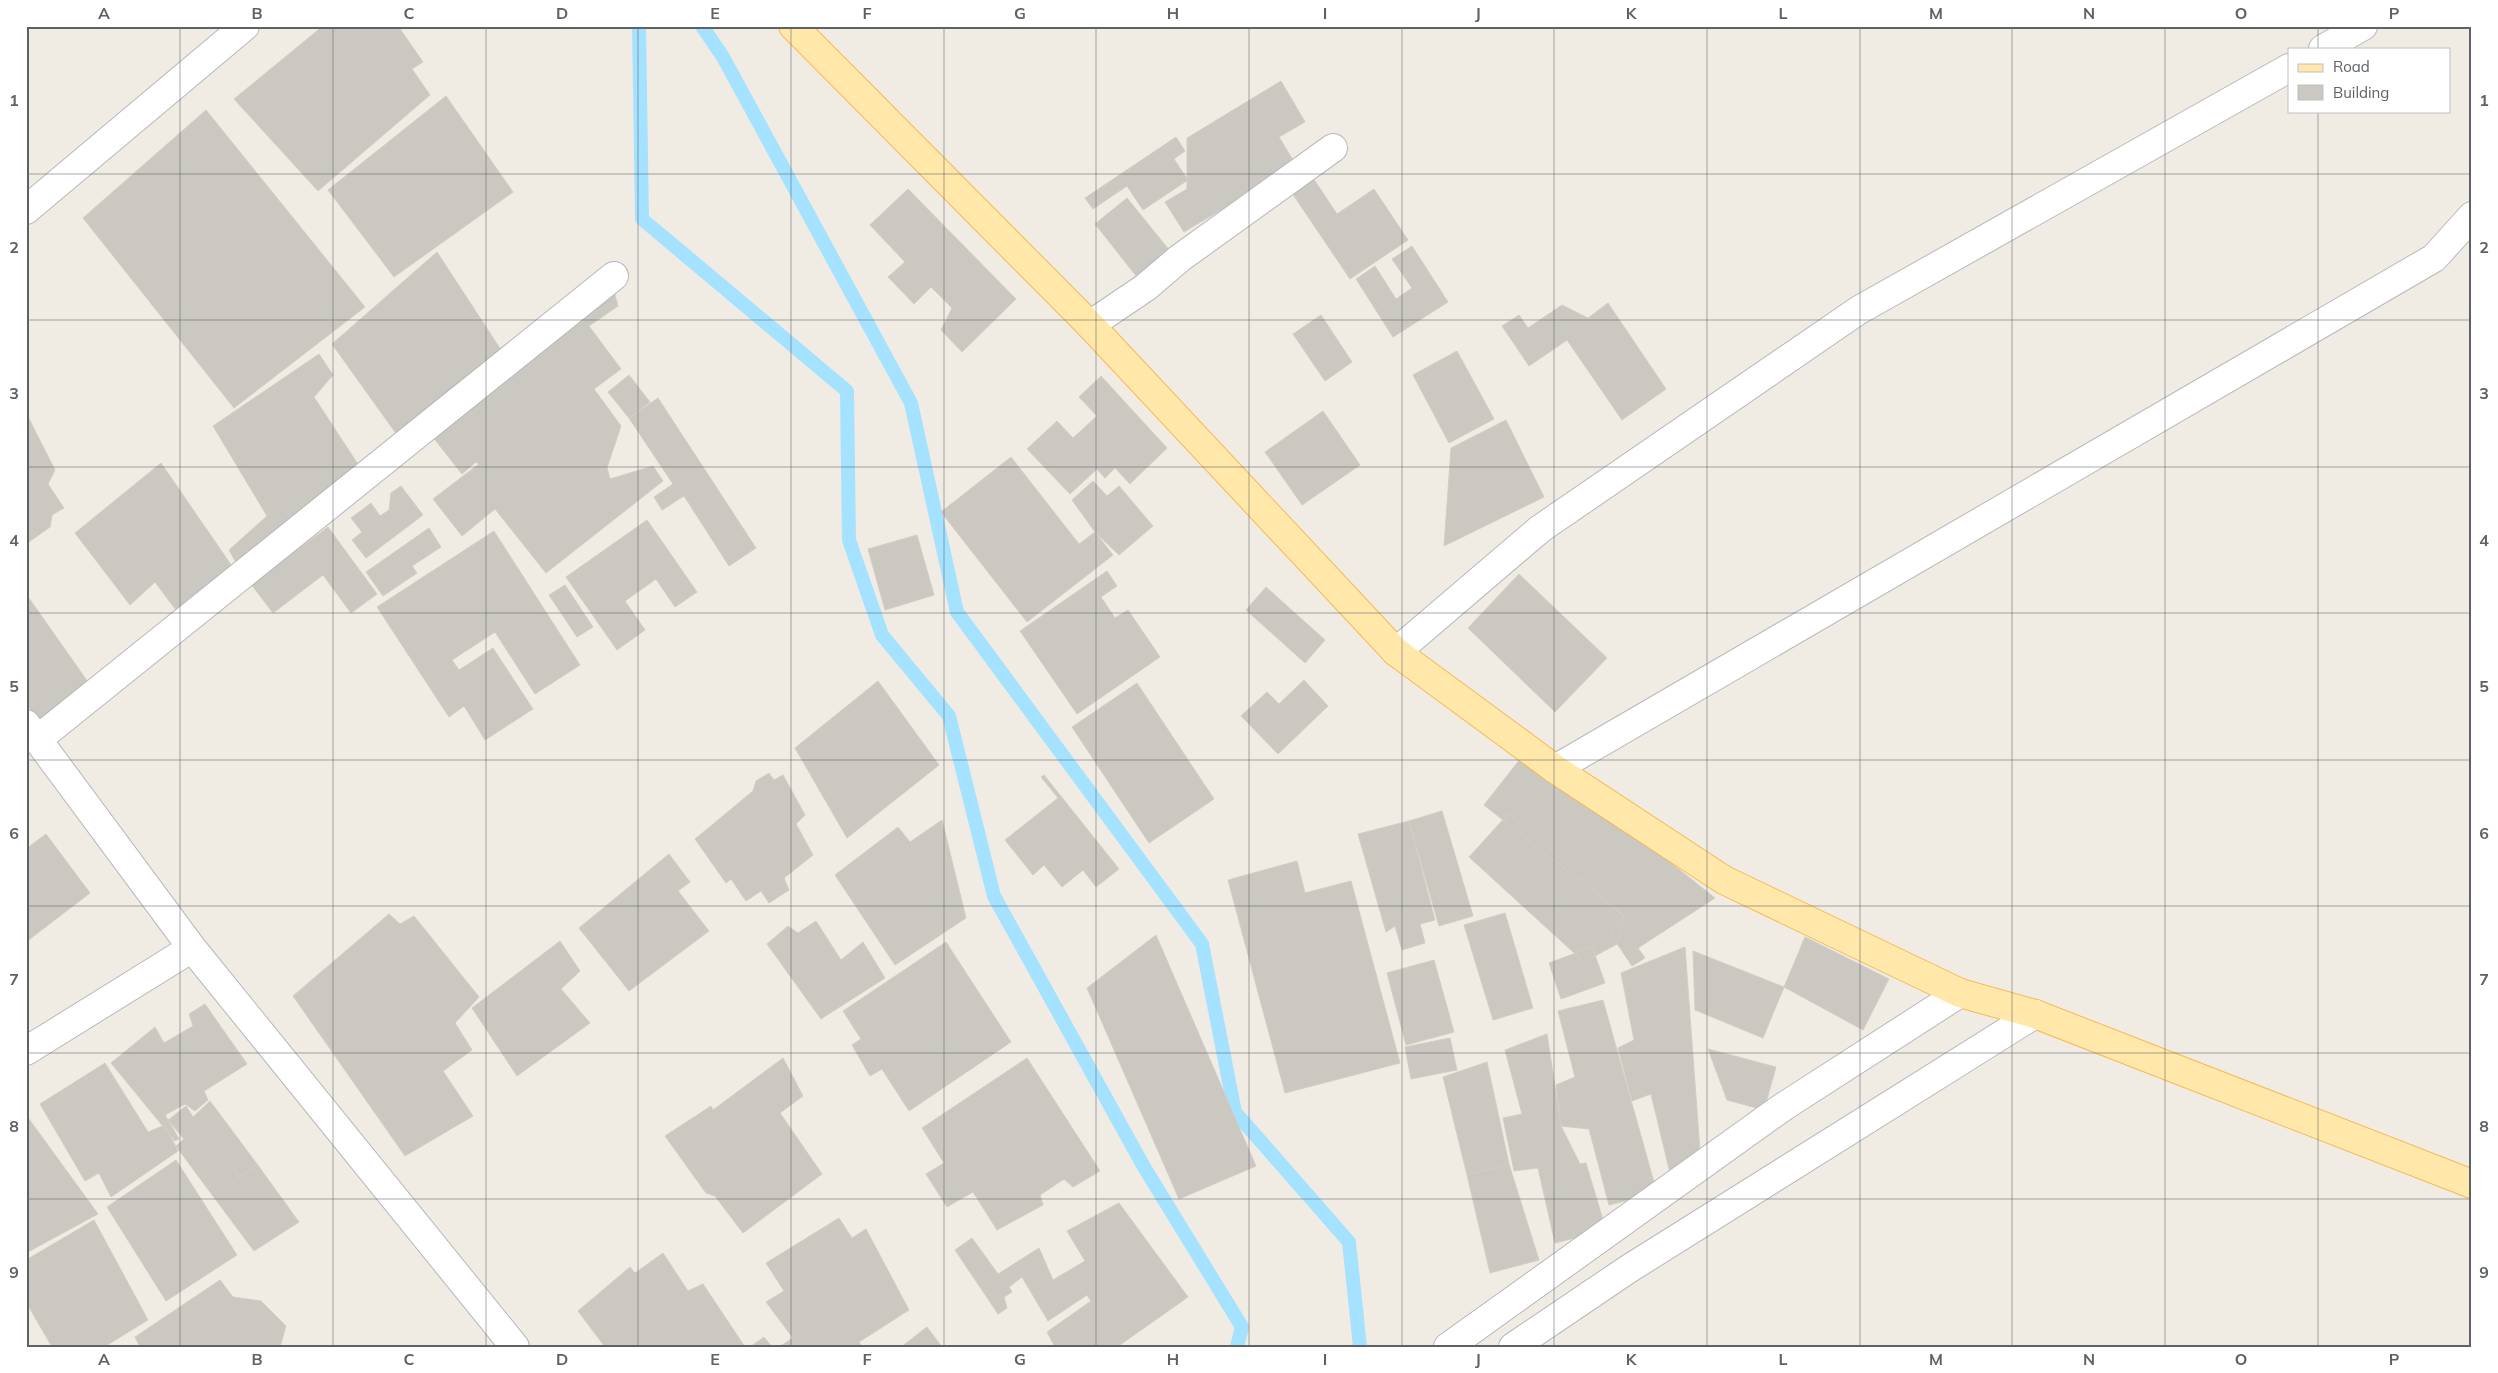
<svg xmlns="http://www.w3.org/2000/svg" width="2498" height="1373" viewBox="0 0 2498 1373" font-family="Mulish,sans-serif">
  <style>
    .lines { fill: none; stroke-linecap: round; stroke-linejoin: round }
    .stream { stroke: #a5e2ff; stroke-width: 14 }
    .building { fill: #cbc7c1; stroke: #d5cdc2 }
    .minor-casing { stroke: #b5b8bc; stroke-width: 30 }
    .major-casing { stroke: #fab853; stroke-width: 30 }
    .minor { stroke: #fff; stroke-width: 28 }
    .major { stroke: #ffe8aa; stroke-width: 28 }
    .grid { fill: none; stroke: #5c6266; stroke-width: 1; stroke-opacity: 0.55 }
    .neatline { fill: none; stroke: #5c6266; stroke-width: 2 }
    .grid-label { font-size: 16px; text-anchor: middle; font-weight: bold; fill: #5c6266 }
  </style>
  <rect width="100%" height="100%" fill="#f0ece4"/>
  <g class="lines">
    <path class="stream" d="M639 26 642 219 847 391 849 540 882 635 949 716 994 896 1144 1167 1242 1327 1237 1347
      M702 26 723 57 911 403 957 612 1202 944 1235 1112 1349 1242 1360 1347"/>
  </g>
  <path class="building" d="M323 26H398L423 62 412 69 430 95 318 191 234 99Z
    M1281 81 1305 122 1279 137 1296 165 1184 232 1165 202 1187 189V138Z
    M446 96 513 192 394 277 328 190Z
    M206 110 365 307 234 408 83 218Z
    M1176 137 1185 151 1174 159 1188 180 1143 210 1127 186 1093 209 1085 198Z
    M1313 178 1337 214 1374 189 1408 240 1350 279 1292 193Z
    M908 189 1016 299 962 352 941 330 952 308 931 287 914 304 888 277 905 262 870 225Z
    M1127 198 1170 251 1137 277 1095 224Z
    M1412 246 1448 302 1393 337 1356 279 1375 266 1396 299 1412 288 1392 259Z
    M437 252 505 356 400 439 332 344Z
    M614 291 618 306 589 326 621 369 594 389 621 426 607 468 610 479 653 466 663 481 546 573 495 509 462 536 433 499 479 464 476 462 462 474 432 436Z
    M1608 303 1666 389 1622 420 1567 340 1529 366 1502 326 1519 315 1528 328 1562 305 1588 318Z
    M1321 315 1352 362 1325 381 1293 334Z
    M1457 351 1494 419 1449 443 1413 375Z
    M319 354 333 375 314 397 363 472 239 568 229 550 267 516 213 426Z
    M629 375 650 402 629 418 608 392Z
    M1101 376 1167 448 1130 484 1115 468 1105 478 1097 469 1070 494 1027 449 1057 421 1073 438 1097 416 1079 397Z
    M658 398 756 548 729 566 684 496 662 510 654 497 673 484 629 418Z
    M1323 411 1360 465 1302 505 1265 452Z
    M27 415 55 470 48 484 64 508 52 515 50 527 26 544Z
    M1506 420 1544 497 1444 546 1451 448Z
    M1011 457 1079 544 1095 532 1113 555 1027 622 941 512Z
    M161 463 236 572 182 618 155 582 130 605 75 533Z
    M1093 481 1107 496 1119 486 1153 526 1119 555 1095 532 1072 500Z
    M401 486 423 515 366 558 352 540 362 532 351 518 371 503 380 516 389 510 391 493Z
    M647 520 697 592 675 607 656 579 625 601 645 630 617 650 566 577Z
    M328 527 377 594 351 613 323 575 273 613 251 584Z
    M429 528 441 547 412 566 417 573 383 596 366 572Z
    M494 531 580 665 535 694 495 632 452 660 459 670 493 648 533 709 485 740 464 706 449 717 377 607Z
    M917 535 934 595 885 610 868 549Z
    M1107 571 1117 586 1101 597 1115 618 1128 610 1160 657 1077 714 1020 631Z
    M1519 574 1607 658 1555 712 1468 628Z
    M565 585 593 627 577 637 549 595Z
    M1266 587 1325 640 1305 663 1246 610Z
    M26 594 95 692 43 728 26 703Z
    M1304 680 1328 706 1278 754 1241 716 1267 692 1279 704Z
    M878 681 939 765 847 838 795 748Z
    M1137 683 1214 799 1149 843 1072 727Z
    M1528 749 1715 898 1638 948 1645 958 1632 966 1610 933 1624 916 1484 805Z
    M769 773 774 780 783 775 805 815 796 824 813 855 784 878 789 890 769 903 761 891 746 901 731 879 726 883 695 839 753 791 756 781Z
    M1044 775 1119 869 1096 887 1083 870 1062 887 1044 865 1033 875 1005 840 1058 798 1041 777Z
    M1442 811 1473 916 1439 926 1409 821Z
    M1509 813 1624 916 1617 944 1584 962 1469 857Z
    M942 820 966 918 895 965 835 875 898 827 910 842Z
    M1409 821 1435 920 1420 924 1425 943 1402 950 1395 926 1386 932 1358 834Z
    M46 834 90 893 26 942V849Z
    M669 854 690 882 678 891 709 931 629 991 579 928Z
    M1297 861 1305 893 1351 881 1400 1063 1285 1093 1228 880Z
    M1505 913 1533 1008 1493 1020 1464 925Z
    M389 914 400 924 414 916 479 997 455 1023 472 1050 443 1071 473 1116 405 1156 293 996Z
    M816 921 841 960 863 942 885 978 821 1019 767 944 788 926 798 933Z
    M1156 935 1256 1166 1179 1199 1087 988Z
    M1805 937 1889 979 1863 1030 1784 987Z
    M560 941 580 971 561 989 590 1023 517 1076 472 1008Z
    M946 942 1011 1042 909 1111 882 1069 870 1076 852 1045 861 1039 843 1011Z
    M1592 947 1605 983 1561 999 1549 963Z
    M1685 947 1701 1165 1670 1173 1651 1094 1632 1101 1618 1048 1634 1040 1621 973Z
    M1693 951 1784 987 1763 1038 1695 1010Z
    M1434 960 1454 1032 1406 1045 1387 973Z
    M1603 1000 1657 1193 1609 1205 1589 1129 1561 1126 1556 1085 1575 1077 1558 1011Z
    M205 1004 247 1064 204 1091 208 1100 195 1111 185 1104 165 1115 179 1139 175 1141 111 1063 155 1027 164 1043 193 1026 189 1014Z
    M1547 1034 1561 1126 1580 1164 1586 1163 1606 1230 1555 1243 1538 1168 1514 1171 1503 1118 1522 1114 1505 1050Z
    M1450 1038 1457 1070 1411 1079 1405 1047Z
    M1708 1049 1776 1067 1764 1110 1727 1100Z
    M783 1058 803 1096 780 1113 822 1174 743 1233 715 1196 706 1193 665 1136 711 1106 713 1110Z
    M1027 1058 1100 1171 1073 1187 1064 1179 1040 1195 1043 1205 997 1230 973 1192 947 1207 926 1174 944 1163 922 1128Z
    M1487 1062 1509 1164 1467 1175 1443 1077Z
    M105 1063 148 1132 165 1125 178 1151 111 1197 99 1173 85 1181 40 1104Z
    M210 1101 257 1164 239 1178 232 1166 207 1188 176 1146 184 1139 168 1120 186 1106 193 1117Z
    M29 1119 98 1214 26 1253V1120Z
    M176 1160 237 1255 166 1301 107 1207Z
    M257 1164 299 1222 254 1251 207 1188 232 1166 239 1178Z
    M1509 1164 1539 1260 1490 1273 1467 1175Z
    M1119 1203 1188 1297 1117 1347H1055L1047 1332 1091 1301 1087 1295 1048 1321 1022 1277 1009 1287 1012 1292 1004 1297 1007 1308 998 1314 955 1250 972 1238 998 1274 1039 1248 1053 1280 1085 1261 1067 1231Z
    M839 1218 852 1238 866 1229 909 1310 859 1342 862 1347H779L793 1338 766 1302 784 1291 766 1263Z
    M94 1220 148 1320 104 1347H52L26 1302V1260Z
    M663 1253 688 1291 703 1284 745 1347H605L578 1311 630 1267 635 1273Z
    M220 1280 233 1297 261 1301 286 1326 280 1347H140L135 1337Z
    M927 1327 942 1347H901Z
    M764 1337 772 1347H750Z"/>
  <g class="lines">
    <g class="minor-casing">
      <path id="minor" d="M2323 49 2363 26
        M26 210 245 26
        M1090 325 1146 287 1180 258 1333 148
        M1396 652 1540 529 1859 310 2289 68
        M26 724 192 948 515 1347
        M38 739 614 276
        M1555 769 2434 258 2472 216
        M26 1051 192 948
        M1448 1347 1783 1107 1960 993
        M1513 1347 1630 1268 2035 1014"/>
    </g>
    <g class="major-casing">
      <path id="major" d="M793 26 1090 325 1396 652 1555 769 1724 880 1960 993 2035 1014 2472 1184"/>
    </g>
    <use href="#minor" class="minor"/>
    <use href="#major" class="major"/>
  </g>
  <path class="grid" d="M180 26V1347M333 26V1347M486 26V1347M638 26V1347M791 26V1347M944 26V1347M1096 26V1347M1249 26V1347M1402 26V1347M1554 26V1347M1707 26V1347M1860 26V1347M2012 26V1347M2165 26V1347M2318 26V49M2318 111V1347M26 174H2472M26 320H2472M26 467H2472M26 613H2472M26 760H2472M26 906H2472M26 1053H2472M26 1199H2472"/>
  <rect width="2498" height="1373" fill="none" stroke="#ffffff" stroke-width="55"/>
  <rect x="2288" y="48" width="162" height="65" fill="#ffffff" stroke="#bec0c2"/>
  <rect x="2298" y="64" width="25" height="8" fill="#ffe8aa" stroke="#bec0c2"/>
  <text x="2333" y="72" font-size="15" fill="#5c6266">Road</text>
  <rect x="2298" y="85" width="25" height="15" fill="#cbc7c1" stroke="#bec0c2"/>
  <text x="2333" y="98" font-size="15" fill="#5c6266">Building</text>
  <rect x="28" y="28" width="2442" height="1318" class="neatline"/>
  <g class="grid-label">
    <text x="104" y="19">A</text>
    <text x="257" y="19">B</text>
    <text x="409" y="19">C</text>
    <text x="562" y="19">D</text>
    <text x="715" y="19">E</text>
    <text x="867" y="19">F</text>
    <text x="1020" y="19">G</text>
    <text x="1173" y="19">H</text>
    <text x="1325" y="19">I</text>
    <text x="1478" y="19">J</text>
    <text x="1631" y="19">K</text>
    <text x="1783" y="19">L</text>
    <text x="1936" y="19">M</text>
    <text x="2089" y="19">N</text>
    <text x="2241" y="19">O</text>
    <text x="2394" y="19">P</text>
    <text x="14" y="106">1</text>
    <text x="2484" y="106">1</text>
    <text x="14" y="253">2</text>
    <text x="2484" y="253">2</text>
    <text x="14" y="399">3</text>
    <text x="2484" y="399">3</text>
    <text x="14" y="546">4</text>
    <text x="2484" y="546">4</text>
    <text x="14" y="692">5</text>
    <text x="2484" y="692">5</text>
    <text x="14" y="839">6</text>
    <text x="2484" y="839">6</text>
    <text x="14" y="985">7</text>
    <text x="2484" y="985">7</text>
    <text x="14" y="1132">8</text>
    <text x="2484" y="1132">8</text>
    <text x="14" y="1278">9</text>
    <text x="2484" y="1278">9</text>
    <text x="104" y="1365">A</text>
    <text x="257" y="1365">B</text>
    <text x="409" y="1365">C</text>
    <text x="562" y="1365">D</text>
    <text x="715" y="1365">E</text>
    <text x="867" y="1365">F</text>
    <text x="1020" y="1365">G</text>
    <text x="1173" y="1365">H</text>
    <text x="1325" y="1365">I</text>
    <text x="1478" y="1365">J</text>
    <text x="1631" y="1365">K</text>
    <text x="1783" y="1365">L</text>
    <text x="1936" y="1365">M</text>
    <text x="2089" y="1365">N</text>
    <text x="2241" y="1365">O</text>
    <text x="2394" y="1365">P</text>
  </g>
</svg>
